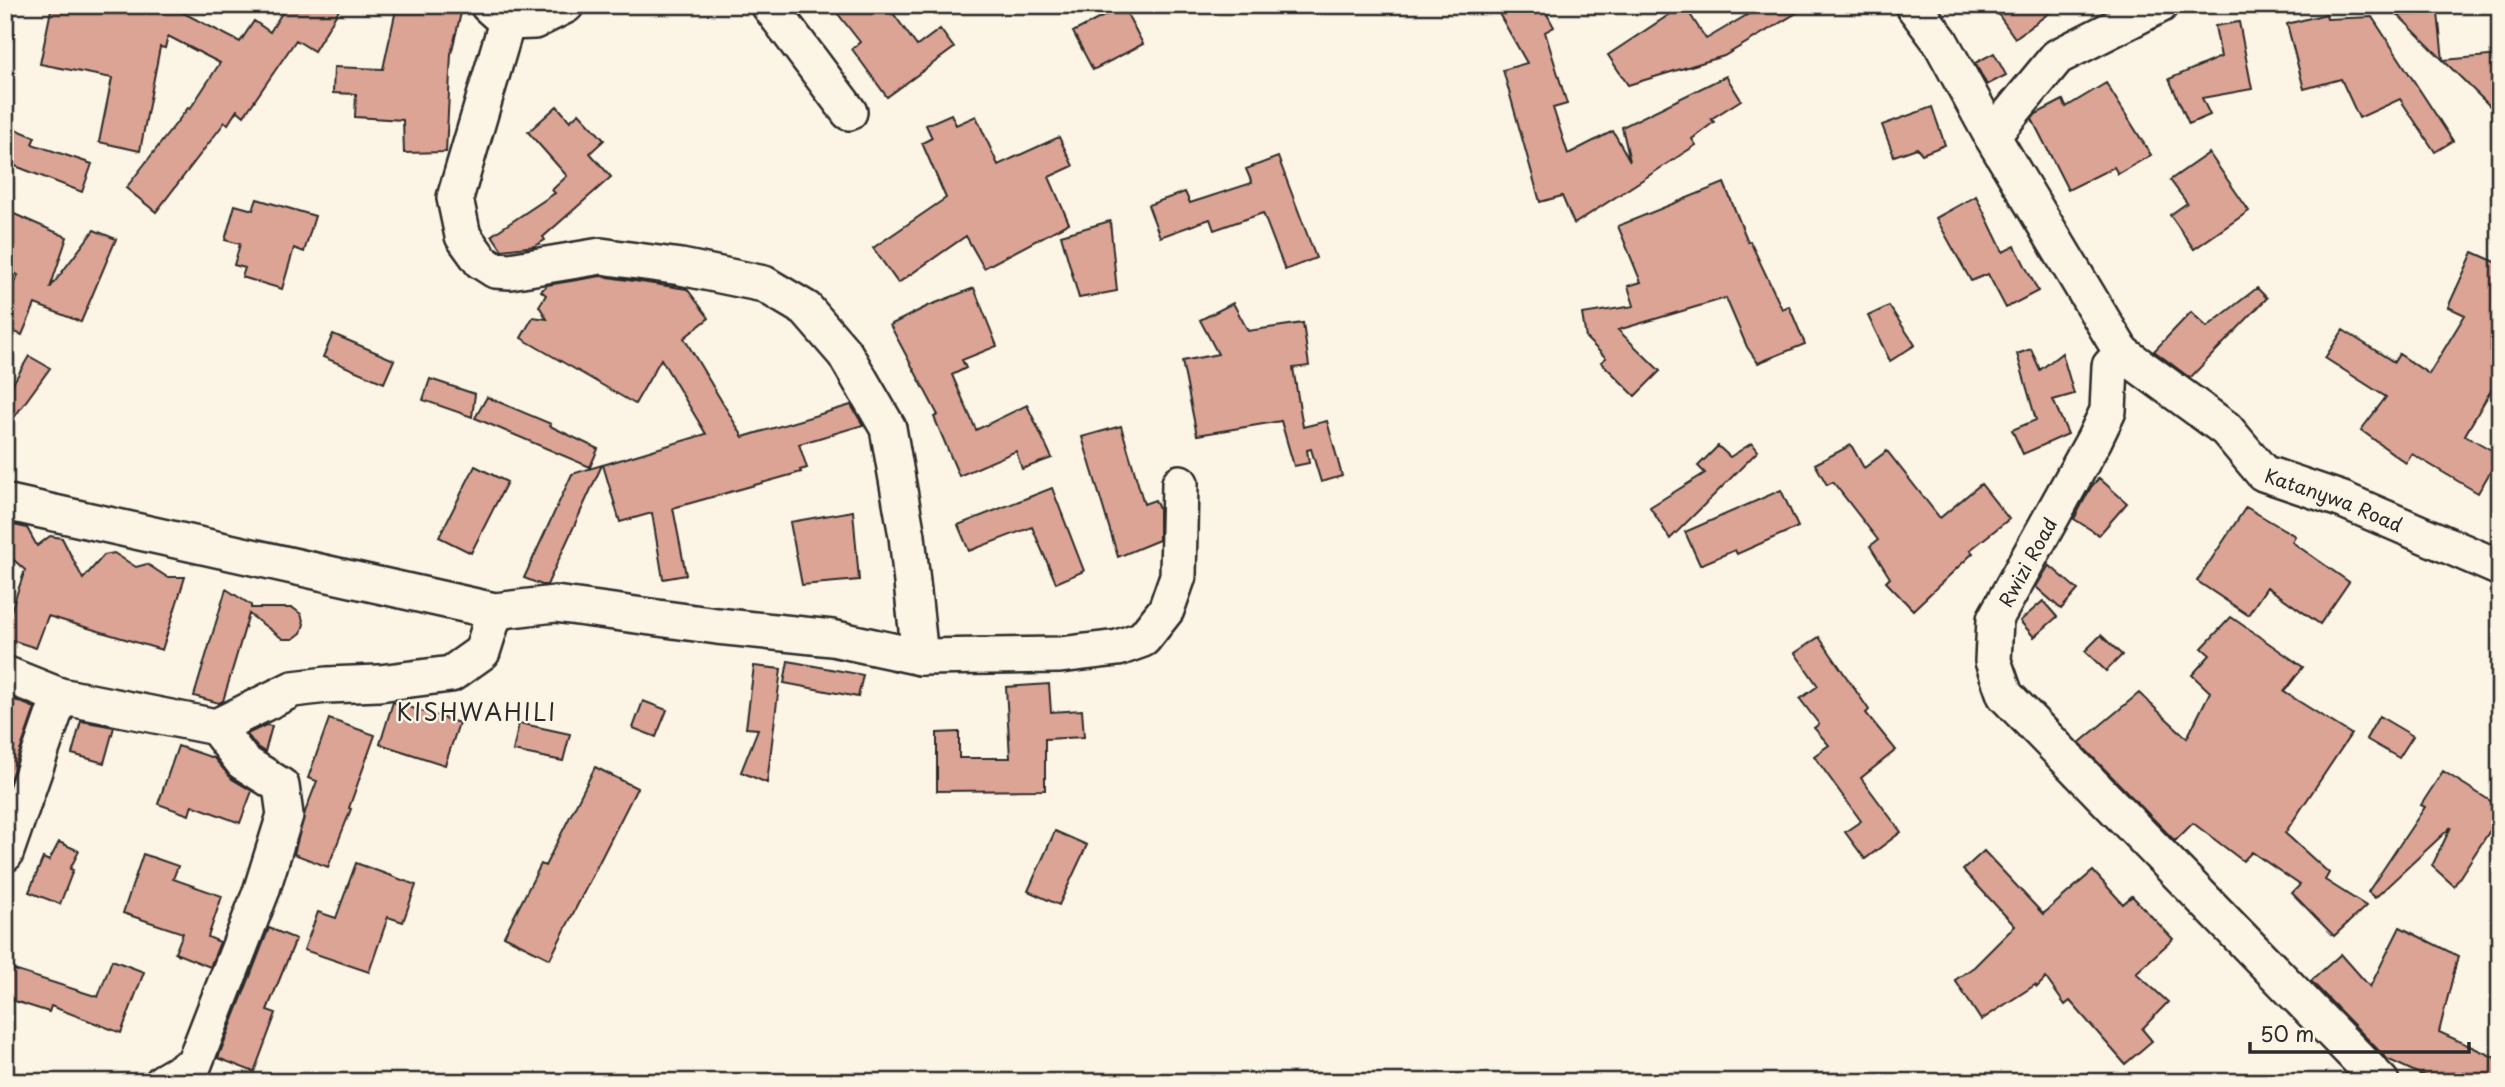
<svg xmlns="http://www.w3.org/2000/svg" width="2505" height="1087" viewBox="0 0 2505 1087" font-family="'Playpen Sans',sans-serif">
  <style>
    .building { fill: #dca495; stroke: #2b2b2b; stroke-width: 2 }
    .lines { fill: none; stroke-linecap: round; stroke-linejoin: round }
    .minor-casing { stroke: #2b2b2b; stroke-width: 40 }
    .minor { stroke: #fcf5e5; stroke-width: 35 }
    .labels { text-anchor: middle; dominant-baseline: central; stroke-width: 5; stroke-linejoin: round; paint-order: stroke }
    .street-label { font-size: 19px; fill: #2b2b2b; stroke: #fcf5e5 }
    .quarter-label { font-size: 23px; letter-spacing: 2px; fill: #2b2b2b; stroke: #fcf5e5 }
  </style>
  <rect width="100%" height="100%" fill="#fcf5e5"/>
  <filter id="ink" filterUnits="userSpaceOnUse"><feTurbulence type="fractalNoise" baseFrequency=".0143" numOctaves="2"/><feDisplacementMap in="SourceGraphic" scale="14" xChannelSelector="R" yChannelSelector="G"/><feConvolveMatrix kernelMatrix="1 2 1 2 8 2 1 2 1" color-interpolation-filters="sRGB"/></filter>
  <g filter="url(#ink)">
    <path class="building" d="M52 5H168L240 42 254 21 270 32 287 5H342L314 51 296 40 244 116 237 110 228 124 225 122 156 212 126 188 188 108 190 109 220 63 168 36 165 48 160 47 140 151 99 142 112 78 40 64Z
      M397 5H428L461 13 451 54 446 152 404 153 403 120 355 117 356 94 333 93 334 67 383 69Z
      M831 5H887L917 46 940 29 954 48 887 97 852 49 860 42Z
      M1494 5H1542L1554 27 1545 32 1567 104 1553 108 1568 154 1613 131 1630 161 1622 127 1726 76 1741 100 1711 119 1714 122 1692 139 1696 145 1574 224 1562 196 1540 202 1503 70 1527 63Z
      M1684 5 1706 39 1764 5H1810L1724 56 1628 85 1608 55Z
      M2010 5H2060L2015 38 1998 14Z
      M1123 6 1143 44 1093 70 1073 32Z
      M2438 13 2443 60 2398 15Z
      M2326 14 2327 19 2372 17 2453 141 2435 152 2400 99 2359 118 2341 79 2304 89 2287 24Z
      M2239 22 2252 89 2202 98 2210 115 2189 124 2169 79 2221 57 2215 26Z
      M1994 53 2006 75 1987 85 1975 63Z
      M2500 55V116L2443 60Z
      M2106 83 2151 155 2118 174 2114 167 2068 190 2032 119 2036 114 2063 100 2066 107Z
      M557 106 570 121 579 113 604 140 590 153 611 177 543 237 545 240 535 246 502 250 492 235 555 193 552 190 567 176 528 132Z
      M1932 107 1945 145 1922 154 1917 148 1894 156 1882 125Z
      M951 114 956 125 976 116 998 165 1059 137 1073 166 1049 177 1069 223 984 268 966 236 898 283 873 248 946 198 922 143 932 138 926 125Z
      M5 125 35 137 32 144 92 164 82 192 5 162Z
      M2209 153 2249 211 2194 249 2170 215 2187 203 2170 180Z
      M1278 157 1316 258 1285 270 1263 213 1214 230 1210 219 1160 237 1148 205 1185 192 1190 203 1252 183 1246 169Z
      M1724 183 1748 242 1750 241 1782 309 1789 306 1805 344 1758 363 1747 347 1726 298 1618 330 1660 371 1635 396 1601 362 1606 358 1586 338 1582 314 1634 306 1628 286 1641 282 1618 226Z
      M1976 196 2003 252 2015 246 2038 291 2006 308 1988 274 1971 281 1936 218Z
      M257 199 315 216 304 252 294 248 282 289 242 277 245 268 234 265 240 244 225 240 235 205 253 210Z
      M5 210 67 237 50 288 94 230 116 239 81 322 35 304 22 335 5 328V305L18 275 5 269Z
      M1110 221 1117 291 1079 298 1061 235Z
      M2473 252 2500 264V375L2465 435 2500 455 2478 493 2412 454 2406 463 2361 430 2386 397 2325 358 2343 330 2394 362 2399 354 2429 374 2465 315 2448 307Z
      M601 276 687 289 709 318 684 338 743 437 851 405 863 425 799 444 807 468 800 470 801 472 673 508 686 575 663 579 652 513 620 522 603 465 706 434 661 359 635 404 521 338 533 317 547 319 539 306 546 295 541 291 547 285Z
      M974 288 997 346 962 360 966 368 952 375 976 430 1027 405 1052 458 1022 469 1016 451 959 476 934 417 938 415 890 325 928 306Z
      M2257 288 2267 298 2190 378 2154 351 2191 312 2207 327Z
      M1233 303 1248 331 1303 323 1309 366 1293 368 1303 427 1327 421 1342 476 1321 482 1311 449 1307 450 1309 463 1294 466 1281 421 1197 435 1182 361 1218 354 1200 320Z
      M1889 306 1915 345 1890 361 1868 316Z
      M333 334 394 360 384 383 323 357Z
      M2031 349 2040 370 2062 353 2074 394 2053 400 2068 434 2023 454 2012 430 2036 420 2017 354Z
      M29 356 50 368 5 430V397Z
      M430 379 475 394 472 417 423 400Z
      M487 397 551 424 550 426 598 449 590 467 475 418Z
      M1121 426 1144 504 1155 500 1159 509V540L1118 557 1082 437Z
      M1752 443 1758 451 1670 539 1650 507 1705 473 1698 466 1718 446 1730 457Z
      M1851 445 1864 468 1887 451 1940 518 1981 484 2009 519 1970 550 1973 553 1913 610 1886 582 1890 578 1870 546 1878 540 1833 482 1827 485 1815 464Z
      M602 465 547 585H542L524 578 572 474Z
      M475 466 507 482 471 553 439 537Z
      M2099 478 2127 503 2099 535 2074 519 2091 487Z
      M1052 488 1084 571 1056 583 1032 527 969 551 958 525Z
      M1781 490 1798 527 1737 554 1735 550 1700 565 1685 532Z
      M2246 507 2295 536 2292 542 2349 582 2320 624 2267 587 2248 615 2197 581Z
      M853 511 859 580 802 585 790 522Z
      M5 523 27 528 37 546 50 536 62 538 83 579 104 555 114 553 136 567 147 564 167 577H185L162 650 48 616 36 648 5 638V628L25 570 5 552Z
      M2049 565 2078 590 2061 609 2036 587Z
      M226 589 251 605V608H293L301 614 304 624 301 633 293 639H283L249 614 223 701 219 703 194 696Z
      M2043 601 2057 617 2034 637 2020 621Z
      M2231 617 2303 667 2284 692 2351 734 2285 833 2329 873 2325 880 2366 906 2334 936 2292 893 2300 885 2252 852 2243 861 2193 823 2175 841 2079 743 2139 693 2187 738 2210 692 2192 675 2210 655 2202 648Z
      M2101 635 2122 655 2106 671 2085 651Z
      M1819 637 1869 710 1866 713 1896 750 1861 778 1901 832 1865 859 1845 832 1861 821 1814 756 1829 745 1814 728 1819 724 1800 699 1818 686 1795 653Z
      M788 661 863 675 858 697 784 683Z
      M754 666 781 669 767 783 741 772 758 729 746 728Z
      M1049 684 1051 712 1082 710 1084 737 1045 739V790L937 791V733L959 732V758H1010L1006 687Z
      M5 696 35 708 6 791 5 790Z
      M643 701 667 710 656 737 633 728Z
      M393 702 459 723 445 765 380 744Z
      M2379 716 2413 736 2399 758 2366 739Z
      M329 719 375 735 349 808 351 809 328 867 294 854 305 812 317 781 308 778Z
      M81 721 114 727 104 763 72 754Z
      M519 723 570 734 563 761 513 751Z
      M266 725 272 726 265 752 257 747 247 734Z
      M178 746 214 758 232 779 252 791 240 823 192 805 189 815 158 804Z
      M595 767 637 788 550 959 504 936 541 864 545 866Z
      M2443 771 2500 807V815L2454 886 2432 866 2451 827 2375 898 2368 892 2425 807 2421 805Z
      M1055 831 1087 845 1059 905 1028 891Z
      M59 842 79 851 70 869 73 870 60 904 29 892 43 858 49 861Z
      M1984 851 2043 914 2093 871 2123 904 2132 896 2173 939 2136 973 2168 1002 2142 1029 2152 1041 2125 1064 2070 1001 2065 1005 2046 978 2037 987 2035 985 1981 1020 1955 980 1974 967 2015 926 1963 870Z
      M143 854 178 866 173 879 222 896 208 937 220 942 210 967 175 953 183 933 123 913Z
      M356 863 416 885 403 922 388 917 369 972 304 950 318 912 336 918Z
      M2400 927 2458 956 2439 1032 2500 1060V1082H2437L2387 1059 2311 981 2341 954 2370 987Z
      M269 928 296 939 267 1010 276 1013 254 1072 218 1058Z
      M112 960 144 972 121 1033 51 1006 49 1012 5 998V967L98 997Z"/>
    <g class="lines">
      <g class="minor-casing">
        <g id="minor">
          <path d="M488 5 507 22 534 21 566 5"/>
          <path d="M769 5 849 112"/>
          <path d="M1913 5 1940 41 1992 136 2122 353 2110 366 2108 411 2094 440 1995 619 1993 661 2005 695 2381 1082"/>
          <path d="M507 22 455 198 463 236 481 261 495 270 510 271 601 256 681 267 764 284 806 309 845 354 888 428 907 536 920 657"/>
          <path d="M1992 136 2057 57 2160 5"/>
          <path id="s1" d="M2122 353 2226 429 2263 473 2343 500 2500 568"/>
          <path d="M5 502 495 611 555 604 717 626 832 638 920 657 1060 655 1118 648 1143 639 1166 610 1178 576 1180 483"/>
          <path d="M5 674 60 696 5 854"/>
          <path d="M60 696 216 727 293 689 327 685 379 683 451 674 482 652 495 611"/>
          <path d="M163 1082 194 1064 261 892 285 815 281 786 243 762 216 727"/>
        </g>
      </g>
      <use href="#minor" class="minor"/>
    </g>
  </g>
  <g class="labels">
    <g class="street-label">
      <text stroke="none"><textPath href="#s1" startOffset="262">Katanywa Road</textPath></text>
      <text transform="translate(2027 562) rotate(-61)">Rwizi Road</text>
    </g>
    <g class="quarter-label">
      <text x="477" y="711">KISHWAHILI</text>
    </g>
  </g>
  <rect width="2505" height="1087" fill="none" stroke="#fcf5e5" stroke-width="28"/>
  <rect x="14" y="14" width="2477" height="1059" fill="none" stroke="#2b2b2b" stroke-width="2.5" filter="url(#ink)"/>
  <path d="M2250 1042v10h219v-10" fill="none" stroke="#2b2b2b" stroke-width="3.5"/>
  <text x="2260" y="1042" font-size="21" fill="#2b2b2b" stroke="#fcf5e5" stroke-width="5" paint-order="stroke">50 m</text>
</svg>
